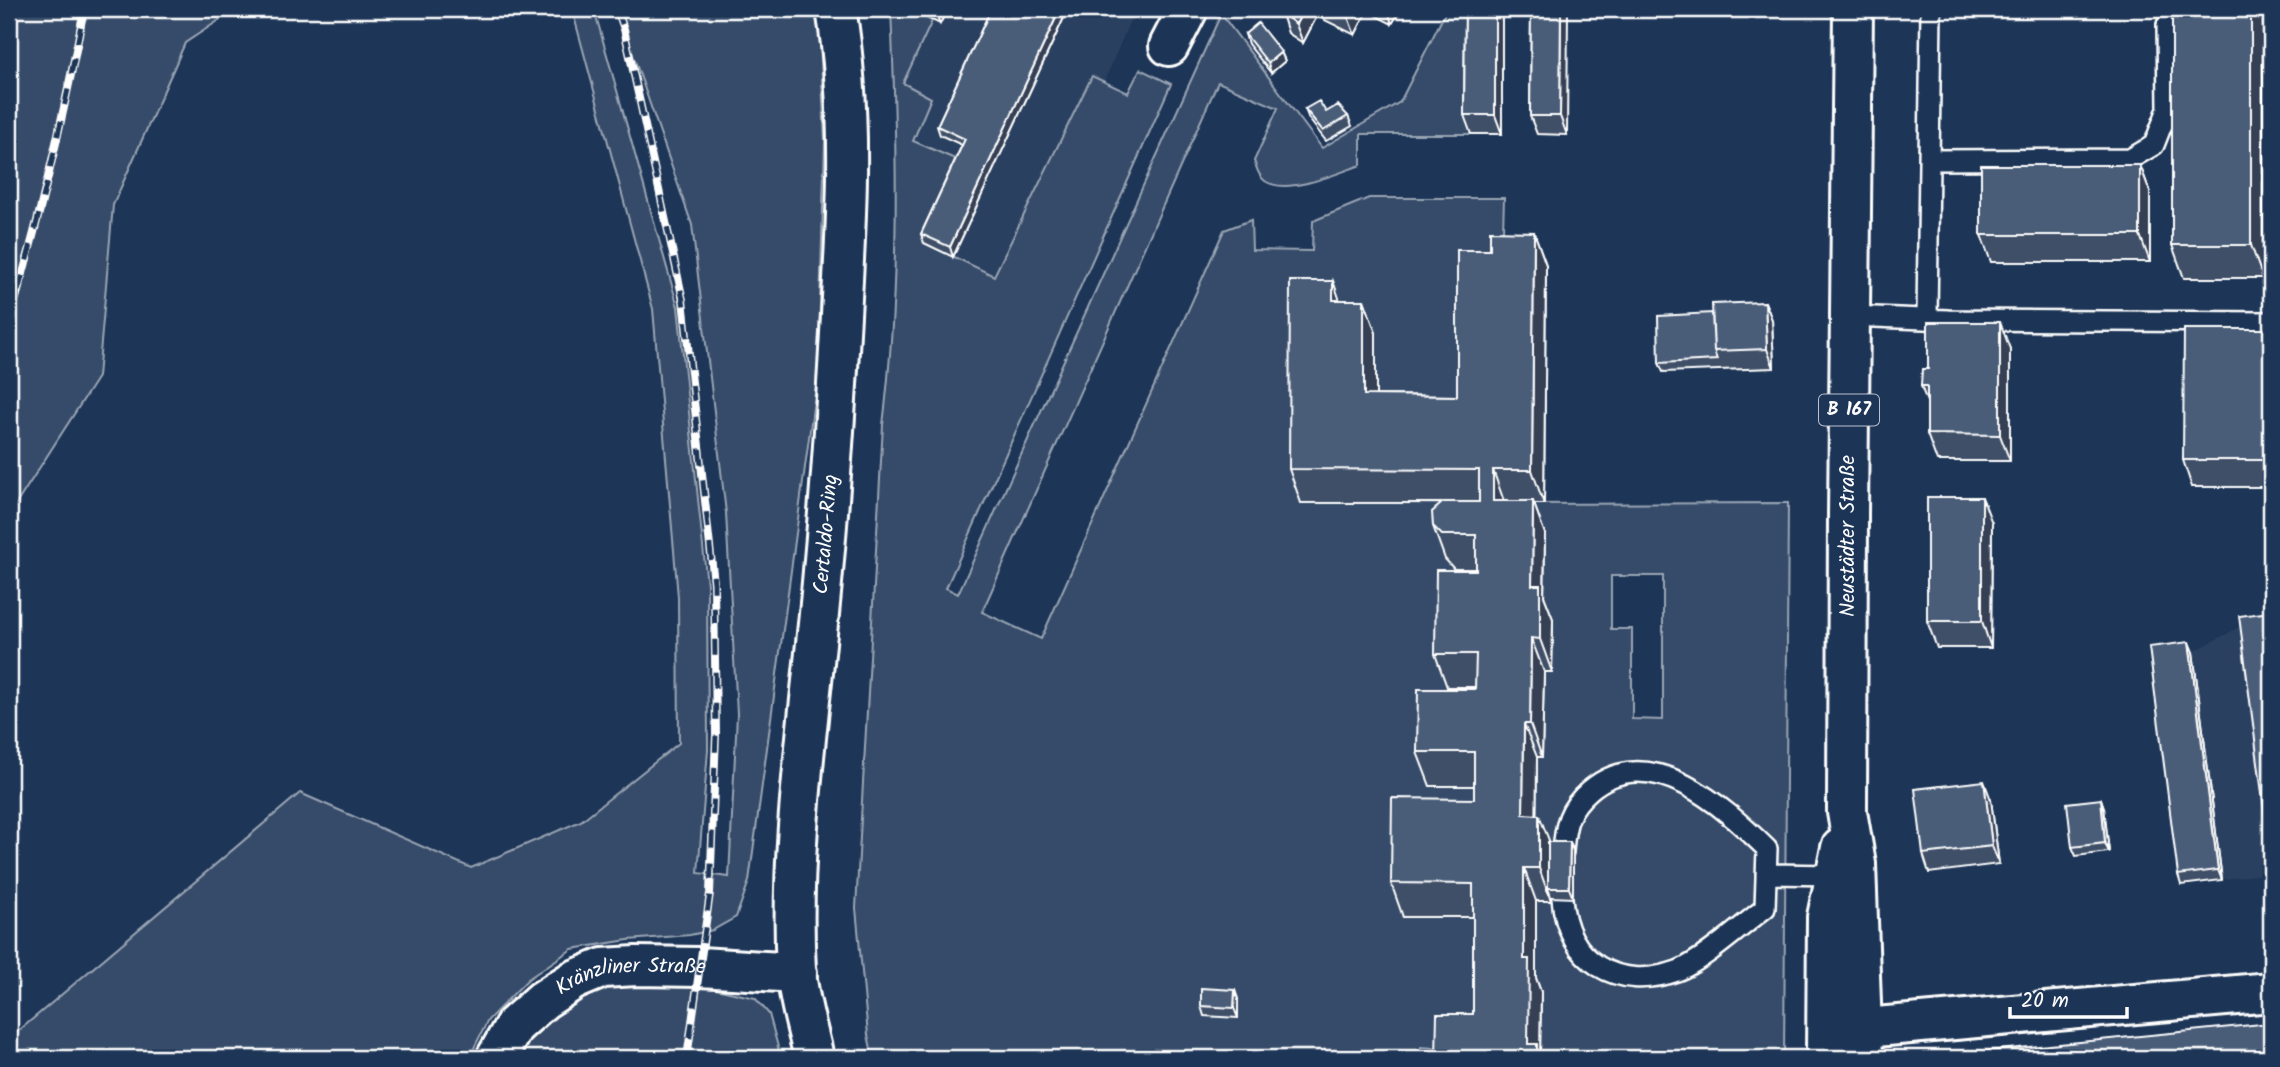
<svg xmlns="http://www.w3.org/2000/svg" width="2280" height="1067" viewBox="0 0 2280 1067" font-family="Kalam,sans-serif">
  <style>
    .built { fill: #2a4161 }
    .green { fill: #364b69; stroke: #9aa5b4; stroke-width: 2; fill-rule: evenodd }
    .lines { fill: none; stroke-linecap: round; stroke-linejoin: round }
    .service-casing { stroke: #fff; stroke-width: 24 }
    .minor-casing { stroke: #fff; stroke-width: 44 }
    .tertiary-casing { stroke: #fff; stroke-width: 44 }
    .secondary-casing { stroke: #fff; stroke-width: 44 }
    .primary-casing { stroke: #fff; stroke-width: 44 }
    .service { stroke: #1d3557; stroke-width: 19 }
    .minor { stroke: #1d3557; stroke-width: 38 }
    .tertiary { stroke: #1d3557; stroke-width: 38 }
    .secondary { stroke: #1d3557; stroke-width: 38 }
    .primary { stroke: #1d3557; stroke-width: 38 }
    .rail-casing { stroke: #fff; stroke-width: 8 }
    .rail { stroke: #1d3557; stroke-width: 5; stroke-dasharray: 16; stroke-linecap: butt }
    .wall { fill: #405068; stroke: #fff; stroke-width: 2 }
    .shaded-wall { fill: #344155; stroke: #fff; stroke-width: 2 }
    .building { fill: #4a5d79; stroke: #fff; stroke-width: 2 }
    .labels { text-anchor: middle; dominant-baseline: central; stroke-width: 5; stroke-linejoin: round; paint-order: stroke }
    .shield { fill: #1d3557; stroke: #bbc2cd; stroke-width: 2 }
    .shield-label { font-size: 19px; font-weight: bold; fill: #fff }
    .street-label { font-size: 21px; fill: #fff; stroke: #1d3557 }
  </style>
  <rect width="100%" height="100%" fill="#1d3557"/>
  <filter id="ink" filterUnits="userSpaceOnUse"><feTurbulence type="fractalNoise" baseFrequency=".0143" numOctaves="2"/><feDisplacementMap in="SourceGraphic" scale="14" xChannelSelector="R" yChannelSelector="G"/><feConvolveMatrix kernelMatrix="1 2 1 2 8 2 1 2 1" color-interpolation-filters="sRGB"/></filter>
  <g filter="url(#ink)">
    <path class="built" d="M912 9H1135L1104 82 1091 76 995 276 924 243 913 141 903 84 932 21 911 10Z
      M2271 622V873L2181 885 2153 657 2193 652 2243 625Z"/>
    <path class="green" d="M9 9H236L185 43 113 205 98 377 9 515Z
      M572 9H594L678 307 707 585 708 750 698 873 729 877 737 714 726 513 692 225 617 9H815L820 39 825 141 818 371 749 881 736 917 713 930 690 935 628 940 572 949 528 979 488 1020 469 1058H9V1039L300 793 471 868 581 821 679 743 678 597 653 309Z
      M891 9H912V11L932 21 903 83 931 98 913 141 962 162 925 243 994 276 1092 76 1128 93 1140 69 1171 84 946 588 958 594 1221 14 1322 148 1400 102 1447 9H1471V134H1361V165C1338 173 1287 196 1265 181 1258 176 1257 168 1254 161L1278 108 1218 82 982 612 1041 639 1224 230 1251 220 1252 250 1312 251 1313 221 1369 198H1504L1502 265 1469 429 1301 502 1491 504 1488 569 1447 687 1488 688 1486 786 1403 916 1486 917 1485 1048 1449 1058H1435V1048L1421 1047V1058H873L868 1035 856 908 883 425C900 287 897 147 891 9Z
      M1788 503 1784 1058H1540L1541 993 1536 992V901H1550L1551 898H1563L1536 848 1537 757 1544 672H1552L1553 619 1544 618 1545 535 1505 504ZM1611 576H1663V720L1632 719V629H1611Z
      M613 981 666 982 712 988 755 998 769 1014 781 1058H513L522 1037 566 1002Z"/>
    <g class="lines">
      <g class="service-casing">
        <path id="service" d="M1930 160 2130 159 2154 145 2168 109 2167 25
          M1850 316 1948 320 2271 322
          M1927 318 1931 9
          M1766 874 1836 875
          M1562 898C1567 962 1617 992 1677 971 1701 962 1743 925 1765 908L1767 849C1724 807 1650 739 1590 790 1568 809 1565 824 1563 852"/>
      </g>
      <g class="minor-casing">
        <path id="minor" d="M1169 46 1188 9
          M1831 1031 2271 992"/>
      </g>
      <g class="tertiary-casing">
        <g id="tertiary">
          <path id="s1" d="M496 1058 514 1026 543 1000 574 980 603 968 636 966 700 967 797 973"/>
        </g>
      </g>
      <g class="secondary-casing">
        <g id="secondary">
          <path id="s2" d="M814 1058C808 1030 798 999 796 970 790 864 804 758 815 653 827 541 835 428 841 315 847 214 853 110 836 9"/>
        </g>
      </g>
      <g class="primary-casing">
        <path id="primary" d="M1853 9 1848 515 1847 812 1856 864 1863 1058
          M1826 1058 1827 917 1841 848"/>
      </g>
      <use href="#service" class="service"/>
      <use href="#minor" class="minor"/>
      <use href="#tertiary" class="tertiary"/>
      <use href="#secondary" class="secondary"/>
      <use href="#primary" class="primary"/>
      <g class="rail-casing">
        <path id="rail" d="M617 9 624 29 683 300 714 583 716 734 710 893 687 1058
          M9 322C40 218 64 115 84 9"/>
      </g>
      <use href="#rail" class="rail"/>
    </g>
    <path class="wall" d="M911 9H947L940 24 911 10Z
      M991 9H1068L953 257 924 243 921 234 962 145 940 135 937 126Z
      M1273 9H1399L1400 10 1392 24 1367 11 1355 35 1317 16 1303 43 1288 33 1282 14V13Z
      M1465 9 1502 134H1471L1464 115Z
      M1531 9 1567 135 1537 134 1530 116Z
      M2172 9 2263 278H2184L2172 245Z
      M1245 34 1281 52 1285 61 1271 73 1248 44Z
      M1305 109 1348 116 1352 126 1326 141 1309 119Z
      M2140 165 2150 192V262H1991L1981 235Z
      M1534 232 1546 265 1544 504H1534L1545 534 1544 596 1553 619 1552 672H1544L1542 757H1537L1536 815H1539L1549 842H1570L1573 851V898L1551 897V901H1536V978L1541 992 1540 1052 1473 1014V917H1403L1391 883 1474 799V786H1430L1417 752 1475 689V687H1447L1435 654 1476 569H1454L1445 559 1433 526 1441 503H1301L1289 469 1333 281 1339 300H1364L1376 333V395L1457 396 1490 250Z
      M1765 302 1772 320 1774 368 1663 372 1659 363 1712 313Z
      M2271 329V487H2192L2183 460Z
      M2010 349V461H1937L1927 434V402L1921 386 1928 369Z
      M1992 523 1991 648H1937L1927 621Z
      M2193 652 2222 880 2181 885 2178 875Z
      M2101 799 2104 808 2109 852 2076 856 2072 847Z
      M1991 800 1999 864 1929 873 1923 854Z
      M1238 999V1018L1204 1016 1201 1006Z"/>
    <path class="shaded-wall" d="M939 9H947L940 24 936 15Z
      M1060 9H1068L953 257 950 247Z
      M1304 9H1314L1317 16 1303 43 1296 24Z
      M1352 9H1366L1367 11 1355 35 1348 17Z
      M1392 9H1399L1400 10 1392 24 1389 14Z
      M1495 9H1502V134L1495 115Z
      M1561 9H1568L1567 135 1560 116Z
      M2251 9H2263V278L2251 245Z
      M1281 52 1285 61 1271 73 1268 63Z
      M2140 165 2150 192V262L2140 235Z
      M1534 232 1546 265 1544 504 1532 470Z
      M1333 281 1345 315 1333 300Z
      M1364 300 1376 333V428L1364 395Z
      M1765 302 1772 320 1774 368 1767 349Z
      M2000 322 2010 349V461L2000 435Z
      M1493 470 1505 504 1493 501Z
      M1982 497 1992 523 1991 648 1982 621Z
      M1533 501 1545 534 1544 596 1553 619 1552 672 1540 639 1532 585Z
      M1531 638 1544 672 1542 757 1530 724Z
      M2189 642 2193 652 2222 880 2218 870Z
      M1524 724 1537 757 1536 848 1523 814Z
      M1984 781 1991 800 1999 864 1992 846Z
      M2101 799 2104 808 2109 852 2105 843Z
      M1539 815 1552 848 1548 888 1551 897V901L1539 868Z
      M1570 842 1573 851V898L1569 888Z
      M1524 868 1536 901V978L1541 992 1540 1052 1542 1058H1533L1528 1044 1524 959Z
      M1235 990 1238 999V1018L1234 1008Z"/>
    <path class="building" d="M924 9H939L936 15Z
      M991 9H1060L950 247 921 234 965 139 937 126Z
      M1284 9H1304L1296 24 1282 14Z
      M1332 9H1352L1348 17Z
      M1378 9H1392L1389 14Z
      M1465 9H1495V115H1464Z
      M1531 9H1561L1560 116H1530Z
      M2172 9H2251V245H2172Z
      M1258 23 1281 52 1268 63 1245 34Z
      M1319 101 1326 112 1338 105 1348 116 1323 131 1305 109Z
      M1981 165H2140V235H1981Z
      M1490 231 1534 232 1532 470H1493V501H1533L1532 585H1540V639L1531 638 1530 724H1524L1523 814 1539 815V868H1524V959H1529L1528 1044H1537V1058H1436L1437 1014H1473V884L1391 883 1392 798 1474 799V752H1417L1418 689H1475L1476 654H1435L1436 570H1476V535H1442L1433 526 1432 512 1443 502H1479V470L1289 469 1290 281H1333V300H1364V395L1457 396V250H1490Z
      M1765 302 1767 349 1714 351 1712 304Z
      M1712 313 1714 351 1717 360 1659 363 1658 316Z
      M1928 322H2000V435L1927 434V386H1921L1922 369H1928Z
      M2184 329H2271V460H2183Z
      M1927 497H1982V621H1927Z
      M2271 612V863L2239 616Z
      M2189 642 2218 870 2178 875 2149 647Z
      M1984 781 1992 846 1923 854 1915 789Z
      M2101 799 2105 843 2072 847 2067 803Z
      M1548 842H1570L1569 888H1548Z
      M1201 988 1235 990 1234 1008 1201 1006Z
      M2271 1023V1058H1979L1978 1052Z"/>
  </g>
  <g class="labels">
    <rect class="shield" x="1819" y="394.5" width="60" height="31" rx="5"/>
    <g class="shield-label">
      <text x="1849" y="410">B 167</text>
    </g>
    <g class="street-label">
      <text stroke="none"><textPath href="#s2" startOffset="527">Certaldo-Ring</textPath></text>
      <text transform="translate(1848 536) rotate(-90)">Neustädter Straße</text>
      <text stroke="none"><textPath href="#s1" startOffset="170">Kränzliner Straße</textPath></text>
    </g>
  </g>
  <rect width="2280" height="1067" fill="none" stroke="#1d3557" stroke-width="35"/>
  <rect x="18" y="18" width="2245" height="1032" fill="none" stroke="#fff" stroke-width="2.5" filter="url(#ink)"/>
  <path d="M2010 1007v10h117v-10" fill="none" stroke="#ffffff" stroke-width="3.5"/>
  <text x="2021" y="1007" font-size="21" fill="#ffffff" stroke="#1d3557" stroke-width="5" paint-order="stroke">20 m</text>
</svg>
